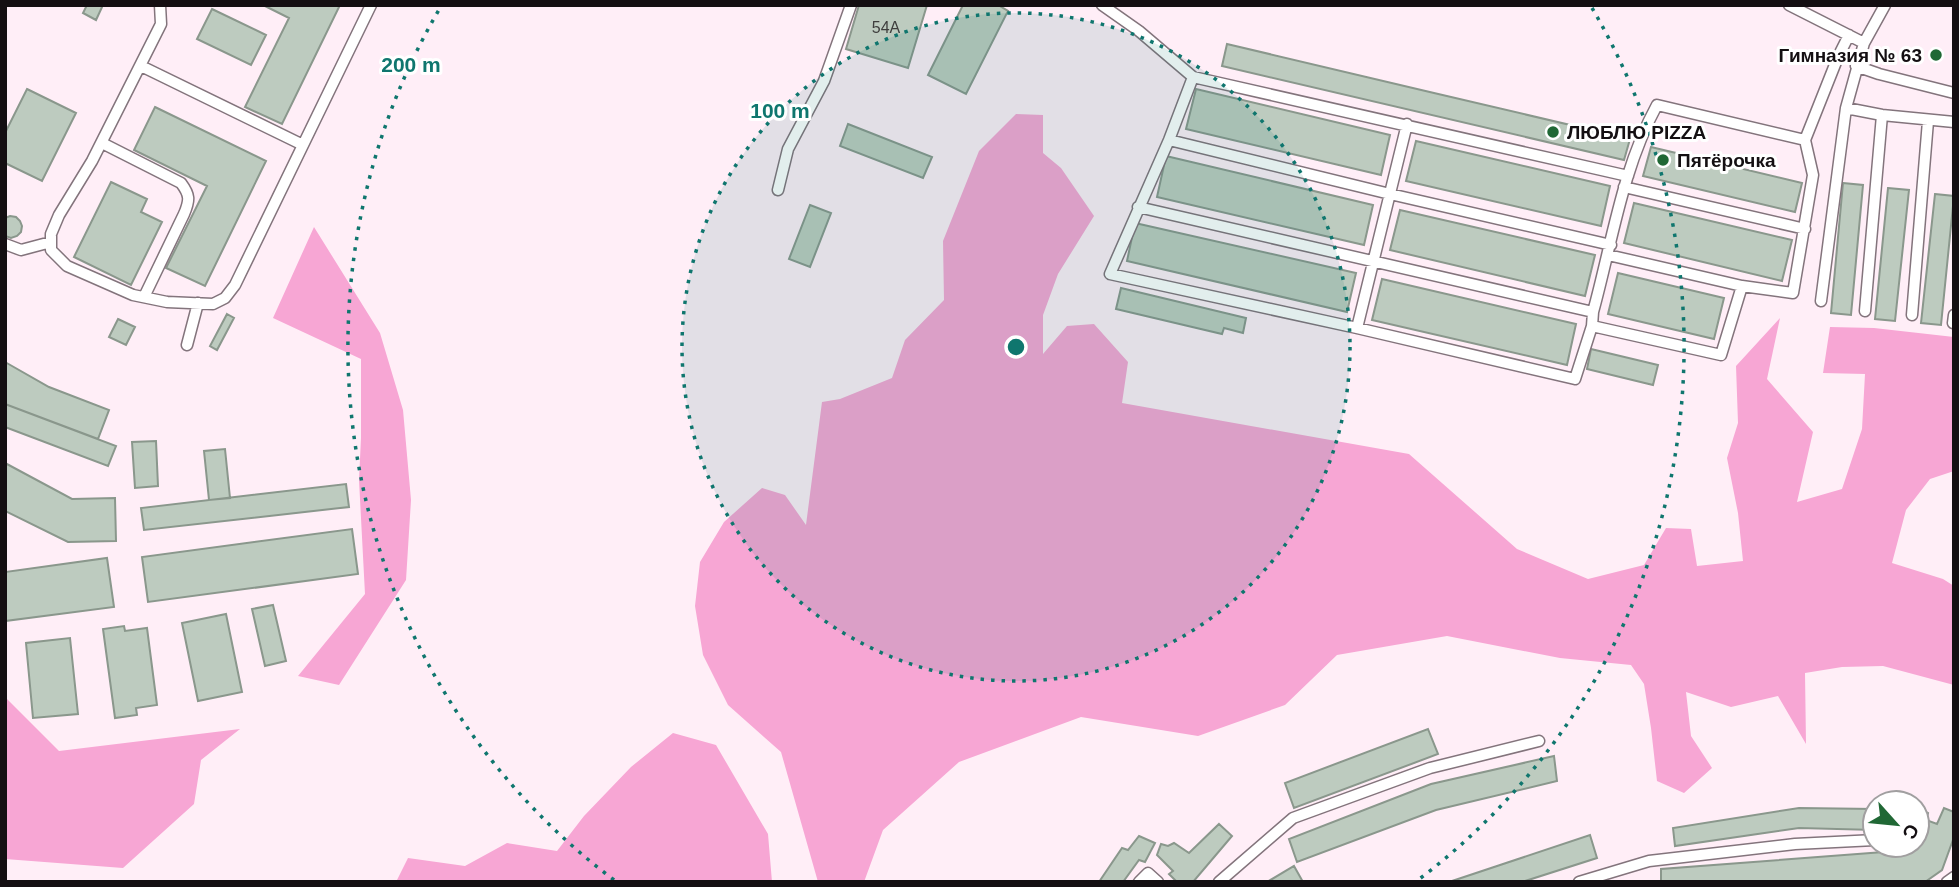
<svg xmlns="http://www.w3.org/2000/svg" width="1959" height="887" viewBox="0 0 1959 887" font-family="Arial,sans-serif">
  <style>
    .forest { fill: #f7a6d4 }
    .building { fill: #bdcbbf; stroke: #8a978c; stroke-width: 2 }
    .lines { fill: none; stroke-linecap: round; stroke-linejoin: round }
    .service-casing { stroke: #83747c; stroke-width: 13 }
    .service { stroke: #fff; stroke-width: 10 }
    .ring { fill: none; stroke: #0f766e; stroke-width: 3.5; stroke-dasharray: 3.5 7 }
    .poi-dot { fill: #206835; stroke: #fff; stroke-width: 2.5 }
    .labels { text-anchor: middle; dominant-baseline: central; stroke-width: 6; stroke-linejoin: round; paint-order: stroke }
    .number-label { font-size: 16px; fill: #3e3e3d }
    .poi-label { font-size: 19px; font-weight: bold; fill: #140f12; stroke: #fff; text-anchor: start }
    .centre { fill: #0f766e; stroke: #fff; stroke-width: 3.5 }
    .ring-label { font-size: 21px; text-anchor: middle; font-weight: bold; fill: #0f766e; stroke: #fff; stroke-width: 6; stroke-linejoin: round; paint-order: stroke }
  </style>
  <rect width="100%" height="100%" fill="#ffeef7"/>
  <path class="forest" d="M1016 114 1043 115V153L1061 168 1094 216 1058 274 1043 315V354L1067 326 1094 324 1128 362 1122 403 1409 454 1517 549 1588 579 1644 565 1666 528 1691 529 1697 566 1743 561 1738 513 1727 458 1738 423 1736 366 1780 318 1767 379 1813 432 1797 502 1842 489 1862 429 1865 374 1823 373 1830 327 1874 328 1954 337V471L1930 479 1906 510 1892 563 1943 579 1954 586V685L1883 666 1842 667 1805 673 1806 744 1778 696 1731 707 1686 692 1691 736 1712 768 1684 793 1657 781 1651 728 1644 684 1631 665 1560 658 1447 636 1337 655 1285 705 1198 736 1081 717 959 762 883 830 864 882H818L781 752 728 705 703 655 695 606 700 562 724 522 762 488 785 495 806 525 822 402 840 399 892 378 905 340 944 300 943 241 979 151Z
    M314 227 380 333 403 410 411 500 406 580 339 685 298 676 365 594 359 480 361 438V359L273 318Z
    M5 697 59 751 240 729 201 760 194 804 123 868 5 859Z
    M673 733 716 745 768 834 772 882H396L408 858 465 866 507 843 557 851 584 816 631 767Z"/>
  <path class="building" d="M87 5H103L96 20 83 13Z
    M263 5H340L282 124 245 107 289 18Z
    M859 5H927L908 68 846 49Z
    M963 5H998L1008 11 966 94 928 75Z
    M212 9 266 35 251 65 197 39Z
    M1227 44 1434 93 1630 139 1624 160 1222 66Z
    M27 89 76 113 42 181 5 163V133Z
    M1196 89 1390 135 1381 175 1186 129Z
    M155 107 266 161 205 286 166 268 207 186 134 150Z
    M848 124 932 157 923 178 840 146Z
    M1416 141 1610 186 1601 226 1406 181Z
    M1651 147 1802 183 1795 212 1643 176Z
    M1166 156 1373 205 1364 245 1157 197Z
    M111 182 147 199 141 212 162 222 131 285 74 257Z
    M1843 183 1863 185 1851 315 1831 313Z
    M1888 188 1909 190 1895 321 1875 319Z
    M1935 194 1954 196 1941 325 1921 323Z
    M1634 203 1792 240 1782 281 1624 243Z
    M810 205 831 213 810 267 789 259Z
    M1400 210 1595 255 1585 296 1390 250Z
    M10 216 16 217 20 221 22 226 21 232 17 236 11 238 5 236V218Z
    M1135 223 1356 273 1347 312 1127 261Z
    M1618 273 1724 298 1714 339 1608 314Z
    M1382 279 1576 324 1567 365 1372 320Z
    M1121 288 1246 318 1243 333 1224 328 1222 334 1116 309Z
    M227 314 234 318 217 350 210 346Z
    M118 319 135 327 126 345 109 337Z
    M1591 349 1658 365 1653 385 1587 369Z
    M5 362 49 387 109 410 98 439 5 404Z
    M5 404 116 446 108 466 5 427Z
    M156 441 158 486 135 488 132 442Z
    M225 449 230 498 209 500 204 451Z
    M5 463 72 499 115 498 116 541 68 542 5 511Z
    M346 484 349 507 144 530 141 508Z
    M352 529 358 574 148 602 142 557Z
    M107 558 114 607 5 621V572Z
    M273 605 286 661 265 666 252 609Z
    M226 614 242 692 198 701 182 623Z
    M124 626 125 631 147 628 157 705 136 708 137 715 115 718 103 629Z
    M70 638 78 714 33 718 26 643Z
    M1428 729 1438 754 1294 808 1285 783Z
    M1554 756 1557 781 1436 810 1297 862 1289 839 1431 784Z
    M1799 808 1875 809V830L1799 828 1675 846 1673 828Z
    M1917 808 1928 813 1926 820 1937 824 1944 808 1954 812V837L1942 870 1925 882H1661V869L1897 851 1905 845H1917Z
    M1219 824 1232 836 1193 882H1177L1169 874 1173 871 1157 855 1161 844 1168 846 1174 843 1189 853Z
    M1590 835 1597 858 1522 882H1449Z
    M1139 836 1155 843 1145 862 1139 860 1123 882H1099L1122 848 1128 850Z
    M1294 866 1303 882H1267Z"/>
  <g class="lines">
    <g class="service-casing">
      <path id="service" d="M160 5 161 24 92 161 59 215 51 234V250L67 266 133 295 167 302 213 304 225 298 235 285 371 5
        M1102 5 1139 31 1193 77 1628 176
        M1789 5 1864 43 1885 5
        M141 66 303 145
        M1856 66 1879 74 1954 93
        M1193 77 1169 140 1110 274 1357 328 1575 379 1592 326 1593 312C1612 243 1622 169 1657 105L1805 140
        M1846 108 1882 115 1954 122
        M1169 140 1390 194 1611 245
        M102 143 181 183C190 195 190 200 184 214L144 297
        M1624 187 1805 229
        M778 190 788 149 824 81 851 5
        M1138 207 1593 312
        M5 244 21 250 51 242
        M1608 255 1742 286 1793 293 1813 175 1805 140 1838 57 1849 35
        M1821 301 1846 108 1864 43
        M1865 311 1882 115
        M1912 315 1928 121
        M1953 323 1954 315
        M1592 326 1721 355 1742 286
        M1357 328 1407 124
        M187 345 198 303
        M1139 882 1148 873 1158 882
        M1219 882 1293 818 1430 768 1539 741
        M1579 882 1649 861 1795 844 1875 840
        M1947 882 1954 877"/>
    </g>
    <use href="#service" class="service"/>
  </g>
  <circle cx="1016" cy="347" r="334" fill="#0f766e" fill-opacity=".12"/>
  <g class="ring">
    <circle cx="1016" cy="347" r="334"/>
    <path d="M614 880A668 668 0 0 1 440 8M1592 8A668 668 0 0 1 1418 880"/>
  </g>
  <g class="poi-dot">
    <circle cx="1936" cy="55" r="7"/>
    <circle cx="1553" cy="132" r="7"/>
    <circle cx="1663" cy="160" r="7"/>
  </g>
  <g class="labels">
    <g class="number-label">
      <text x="886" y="27">54А</text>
    </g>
    <g class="poi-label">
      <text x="1922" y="55" text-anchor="end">Гимназия № 63</text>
      <text x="1567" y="132">ЛЮБЛЮ PIZZA</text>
      <text x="1677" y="160">Пятёрочка</text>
    </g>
  </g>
  <circle cx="1016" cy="347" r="10" class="centre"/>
  <g class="ring-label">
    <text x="411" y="72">200 m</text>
    <text x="780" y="118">100 m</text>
  </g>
  <rect width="1959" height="887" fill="none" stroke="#140f12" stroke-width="14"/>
  <g transform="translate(1896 824) rotate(117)"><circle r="33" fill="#ffffff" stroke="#a19fa0" stroke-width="2"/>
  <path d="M0-5L12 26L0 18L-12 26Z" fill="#206835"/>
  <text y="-10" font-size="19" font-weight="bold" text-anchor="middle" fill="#140f12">С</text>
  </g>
</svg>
